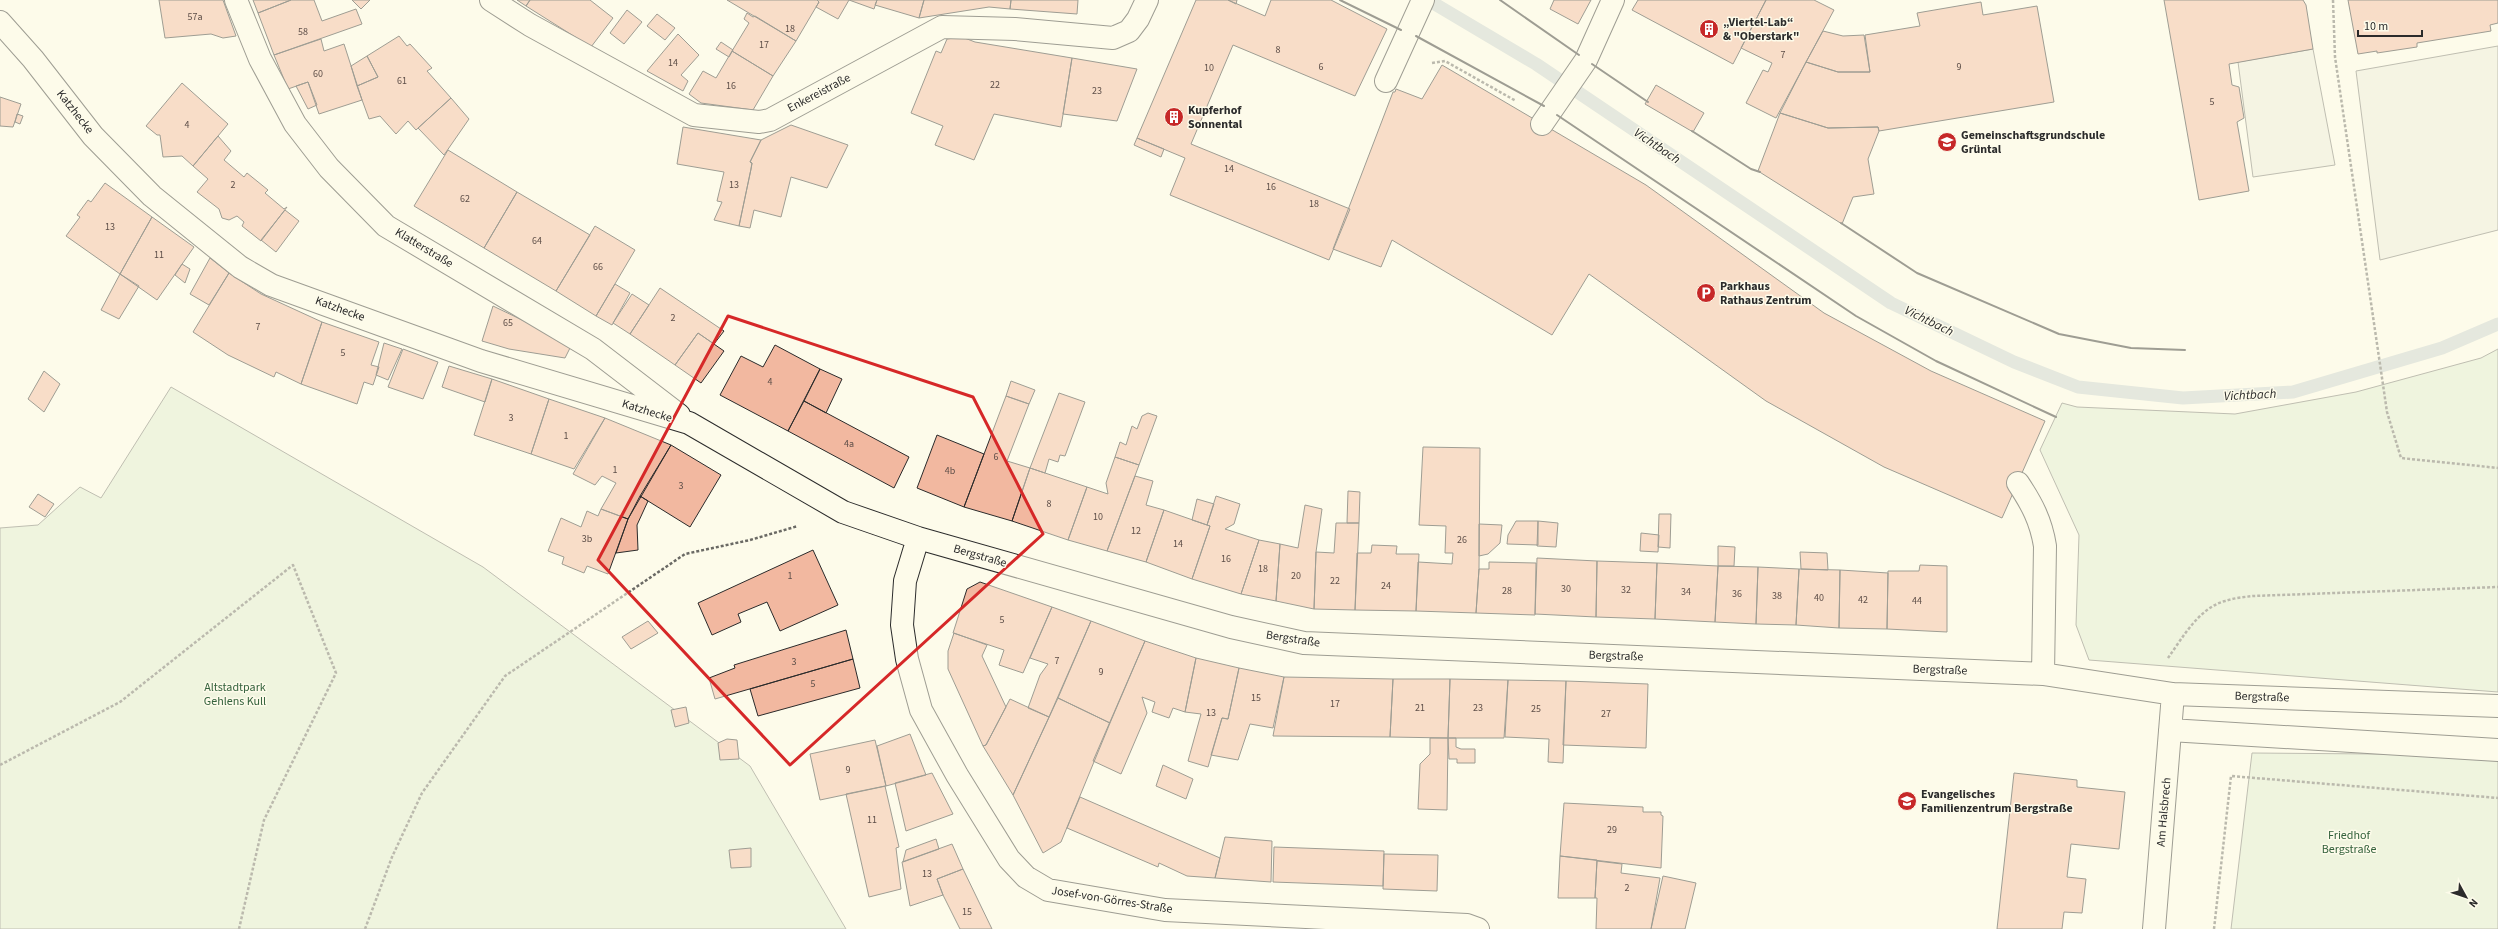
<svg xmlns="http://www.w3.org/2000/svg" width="2498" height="929" viewBox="0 0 2498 929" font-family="'Source Sans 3',sans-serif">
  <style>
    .green { fill: #deebd1; stroke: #74746e }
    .parking { fill: #eceadb; stroke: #74746e }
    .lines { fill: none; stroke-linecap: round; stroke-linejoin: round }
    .stream { stroke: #c7d0d0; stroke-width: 13 }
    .building { fill: #f2b8a0; stroke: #2b2b2b }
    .minor-casing { stroke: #2b2b2b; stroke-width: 24 }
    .path { stroke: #6a6964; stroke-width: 2.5; stroke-dasharray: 3 2; stroke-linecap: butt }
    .minor { stroke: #fdfbea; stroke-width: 22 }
    .wall { stroke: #2b2b2b; stroke-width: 2 }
    .marked { fill: none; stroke: #d62828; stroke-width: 3; stroke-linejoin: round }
    .labels { text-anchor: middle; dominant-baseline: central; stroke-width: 3; stroke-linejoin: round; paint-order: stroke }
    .number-label { font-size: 10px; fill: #5d4e48 }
    .poi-label { font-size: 12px; font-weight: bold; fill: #2b2b2b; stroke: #fdfbea; text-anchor: start }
    .street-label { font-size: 12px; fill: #2b2b2b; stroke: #fdfbea }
    .park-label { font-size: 12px; fill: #34623c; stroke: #fdfbea }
    .water-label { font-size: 13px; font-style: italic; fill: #2b2b2b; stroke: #fdfbea }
  </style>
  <rect width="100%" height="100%" fill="#fdfbea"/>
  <path class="green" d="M2498 349V692L2089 660 2076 625 2079 535 2040 450 2062 403 2077 407 2235 414 2356 392 2481 358Z
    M171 387 483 567 750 766 846 929H0V528L38 525 80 487 101 498Z
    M2252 753 2498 755V929H2231Z"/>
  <path class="parking" d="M2498 46V230L2380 260 2356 71Z
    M2313 49 2335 165 2253 177 2238 62Z"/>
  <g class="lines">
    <path class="stream" d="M1428 0 1536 64 1891 303 2014 362 2078 387 2183 398 2293 392 2442 348 2498 324"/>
  </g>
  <path class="building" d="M159 0H223L236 36 223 38 211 34 165 38Z
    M253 0H291L258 13Z
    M291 0H314L322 21 356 9 362 24 274 55 258 13Z
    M352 0H370L361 9Z
    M517 0H530L526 6Z
    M530 0H590L613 18 591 47 526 6Z
    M727 0H817L819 2 796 41Z
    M817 0H849L838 19 816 7 819 2Z
    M849 0H877L874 9Z
    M877 0H924L919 18 875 5Z
    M924 0H1011L1010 9 989 7 919 18Z
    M1011 0H1078L1077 14 1010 9Z
    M1196 0H1228L1265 16 1271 0H1331L1387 29 1355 96 1233 45 1191 144 1350 209 1329 260 1170 195 1185 158 1137 138Z
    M1228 0H1237L1236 4Z
    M1554 0H1591L1578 24 1550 9Z
    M1638 0H1766L1733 64 1632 10Z
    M1766 0H1814L1834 10 1776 118 1746 103 1763 70 1768 72 1772 63 1741 48Z
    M2164 0H2303L2306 5 2313 49 2229 64 2232 85 2239 87 2244 118 2237 122 2249 191 2199 200Z
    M2348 0H2498V23L2490 25 2491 31 2417 43V47L2377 53V51L2358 54Z
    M1981 2 1983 15 2037 6 2054 102 1879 131 1878 127 1828 128 1780 113 1806 62 1838 72H1870L1865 35 1920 26 1917 13Z
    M627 10 642 22 624 44 610 33Z
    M747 13 753 17 755 16 796 41 773 76 732 51 749 23 744 19Z
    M657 14 675 28 665 40 647 26Z
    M1823 31 1843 36 1864 35 1870 72H1838L1806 62Z
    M678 34 699 55 681 75 688 81 683 91 647 71Z
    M399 36 407 46 410 44 432 68 427 71 451 98 416 130 408 121 396 134 380 116 369 119 357 86 378 77 367 56Z
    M962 37 975 42 1072 58 1061 127 994 114 974 160 935 145 943 126 911 113 936 51 941 53 947 39Z
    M321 39 324 51 344 44 362 100 319 114 308 82 288 89 274 55Z
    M721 42 733 50 729 57 716 49Z
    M732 51 773 76 753 110 701 103 689 94 703 71 716 78Z
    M367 56 378 77 357 86 351 66Z
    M1072 58 1137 69 1117 121 1063 114Z
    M1442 65 1646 185 1824 313 1931 371 2045 421 2002 518 1884 467 1766 401 1589 274 1552 335 1392 240 1381 267 1333 249 1393 92H1395L1396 89 1422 99Z
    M308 82 317 105 308 109 296 86Z
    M182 83 228 124 193 166 182 156 163 157 160 135H157L146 126Z
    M1656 85 1704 113 1693 132 1645 104Z
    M0 97 21 104 13 127 0 126Z
    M451 98 469 119 444 155 418 128Z
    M1780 113 1828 128 1878 127 1879 131 1868 159 1874 194 1853 197 1842 224 1758 171Z
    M17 114 23 116 20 124 15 122Z
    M791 125 848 145 827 188 791 177 781 217 754 210 750 228 739 226 751 169 752 163 750 162 761 140Z
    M683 127 761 140 750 162 752 163 751 169 739 226 714 220 722 202 717 201 724 172 677 164Z
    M218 136 231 151 224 160 244 177 247 173 268 190 265 193 284 209 287 207 261 241 242 226 244 222 237 216 229 220 222 218 219 209 197 192 208 179 193 166Z
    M1137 138 1164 149 1161 157 1134 145Z
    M448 150 517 192 484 248 414 206Z
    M105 183 152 217 120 274 66 236 80 217 77 215 88 200 91 202Z
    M517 192 590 235 556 291 484 248Z
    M285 210 299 221 276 252 261 240Z
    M152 217 194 247 157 300 120 274Z
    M595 226 635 250 596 316 556 291Z
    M210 258 229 273 209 305 190 294Z
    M182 264 190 269 185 283 175 275Z
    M229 273 261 294 322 322 301 384 276 372 274 377 228 355 193 332Z
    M120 274 139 286 119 319 101 310Z
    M615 284 630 293 612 325 596 316Z
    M660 288 724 331 714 344 698 333 675 365 630 334Z
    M632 294 649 305 630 334 613 323Z
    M493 306 572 344 565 358 509 349 482 341Z
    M322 322 379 342 371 365 379 367 373 385 364 382 357 404 301 384Z
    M698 333 724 351 701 383 675 365Z
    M384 343 402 349 388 380 376 375Z
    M775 345 820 369 788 431 720 395 741 356 763 367Z
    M403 349 438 362 423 399 388 387Z
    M449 366 492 379 485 402 442 387Z
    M820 369 842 379 826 413 804 401Z
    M44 371 60 384 44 412 28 399Z
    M492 379 549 399 531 454 474 435Z
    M1011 381 1035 390 1029 404 1006 396Z
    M1059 393 1085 402 1065 456 1060 455 1058 462 1049 459 1045 473 1030 468Z
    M1006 396 1029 404 1007 461 1030 468 1012 521 964 507Z
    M549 399 605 418 574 469 531 454Z
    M804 401 909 457 894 488 788 431Z
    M1148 413 1157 416 1139 465 1115 457 1120 442 1126 445 1132 426 1137 429 1142 416Z
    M605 418 671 445 628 519 601 509 616 483 602 476 595 485 573 474Z
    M937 435 984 454 964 507 917 488Z
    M671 445 721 475 690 527 640 496Z
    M1423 447 1480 448 1479 569 1476 613 1416 611 1418 562 1452 564 1453 553H1445L1446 526 1419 525Z
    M1115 457 1139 465 1107 551 1068 540 1087 487 1108 494 1106 483Z
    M1030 468 1087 487 1068 540 1012 521Z
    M1135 476 1153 481 1146 505 1164 510 1146 562 1107 551Z
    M1348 491 1360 492 1359 523H1347Z
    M38 494 54 504 45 517 29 507Z
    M640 496 648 501 637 525 638 550 616 553 628 519Z
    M1216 496 1240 504 1234 524 1225 529 1259 540 1241 594 1192 579 1210 526 1207 525Z
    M1197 499 1214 504 1207 525 1192 520Z
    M1305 505 1322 509 1316 552 1314 609 1276 601 1280 544 1298 548Z
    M601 509 628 519 608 574 587 566 584 573 562 564 564 557 548 551 561 518 581 527 587 511 598 516Z
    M1164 510 1210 526 1192 579 1146 562Z
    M1659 514H1671L1670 548 1658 547Z
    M1516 521H1538V545L1507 544 1508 535Z
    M1538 521 1558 523 1556 547 1537 546Z
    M1336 523H1359L1355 610 1314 609 1316 552 1334 553Z
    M1479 524 1502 525 1500 543 1488 554 1479 556Z
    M1641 533 1659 535 1658 552 1640 551Z
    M1259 540 1280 544 1276 601 1241 594Z
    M1372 545 1397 546 1396 554H1419L1416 611 1355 610 1357 553H1371Z
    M1718 546 1735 547 1734 566H1718Z
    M813 550 838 605 780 631 767 602 738 614 741 622 712 635 698 603Z
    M1800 552 1827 553 1828 570 1801 569Z
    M1537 558 1597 561 1596 617 1535 614Z
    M1597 561 1657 563 1655 619 1596 617Z
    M1489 562 1536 563 1535 615 1476 613 1479 569H1489Z
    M1657 563 1718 566 1715 622 1655 619Z
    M1920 565 1947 566V632L1887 629 1888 571H1919Z
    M1718 566 1758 567 1756 624 1715 622Z
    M1758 567 1799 569 1796 625 1756 624Z
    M1799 569 1840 570 1839 628 1796 625Z
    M1840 570 1888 573 1887 629 1839 628Z
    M980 582 1052 607 1023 673 999 665 1004 650 953 633 967 589Z
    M1052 607 1091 621 1049 717 1028 708 1040 675 1048 664 1030 658Z
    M648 621 658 633 631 649 622 637Z
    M1091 621 1145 641 1110 723 1058 698Z
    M846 630 853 659 715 699 709 678 735 668 734 665Z
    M954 633 987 645 982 656 1006 707 986 745 983 746 948 669V651Z
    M1145 641 1196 658 1185 712 1173 708 1169 718 1152 712 1155 702 1142 697 1147 713 1121 774 1093 761Z
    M1196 658 1239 668 1228 719 1222 718 1208 767 1188 761 1201 714 1185 712Z
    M853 659 860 688 758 716 750 689Z
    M1239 668 1284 677 1273 728 1250 724 1238 760 1211 755 1222 718 1228 719Z
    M1284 677 1393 679 1390 737 1273 736Z
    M1393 679H1450L1448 738 1390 737Z
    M1450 679 1508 680 1504 738H1448Z
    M1508 680 1566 681 1563 763 1548 762 1549 739 1505 737Z
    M1566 681 1648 684 1646 748 1563 745Z
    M1058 698 1110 723 1061 842 1043 853 1013 795Z
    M1010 699 1049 717 1013 795 983 746 986 745Z
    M686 707 689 723 675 727 671 710Z
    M910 734 926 775 886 786 877 746Z
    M1430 738H1448L1447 810 1418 809 1420 764 1430 754Z
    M1448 738H1456V747L1461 749H1475V763H1457V759H1449Z
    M727 739 737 740 739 759 720 760 718 743Z
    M875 740 886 786 820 800 810 754Z
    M1163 765 1193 779 1186 799 1156 786Z
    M932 773 953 814 906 831 895 783Z
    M2014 773 2077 780V787L2125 792 2119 849 2071 844 2067 877 2086 879 2082 913 2064 912 2062 929H1997Z
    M885 786 899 847 896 848 901 889 869 897 846 794Z
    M1080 797 1220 858 1215 878 1187 876 1159 863 1158 867 1067 828Z
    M1564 803 1643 807V812H1661V815L1663 816 1661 868 1560 856Z
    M1225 837 1272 841 1271 882 1215 878Z
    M936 839 939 849 903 862 906 850Z
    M952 844 963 869 937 879 943 895 910 906 902 862Z
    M1274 847 1384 851 1383 886 1273 882Z
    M751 848V867L731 868 729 850Z
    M1384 854 1438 855 1437 891 1383 889Z
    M1560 856 1597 860 1595 898H1558Z
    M1597 861 1622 864 1621 873 1660 878 1651 929H1596L1597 898H1595Z
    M963 869 992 929H960L943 895 937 879Z
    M1663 876 1696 883 1685 929H1651Z"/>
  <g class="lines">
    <g class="minor-casing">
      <path id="minor" d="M236 0 260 59 295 124 329 168 386 226 593 349 679 415
        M491 0 530 25 694 115 759 122 770 120 942 27 1015 29 1113 38 1129 31 1138 19 1147 0
        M0 22 33 59 93 136 152 196 240 267 271 285 481 361 689 423 843 512 918 538 1231 627 1304 643 2043 674 2173 694 2498 706
        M1386 81 1423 0
        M1542 124 1586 60 1613 0
        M2018 483C2032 504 2041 521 2045 546L2043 674
        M918 538 905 581 902 625 907 659 921 710 957 775 1009 859 1026 877 1048 890 1165 910 1467 925 1478 929
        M2170 730 2498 750
        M2154 929 2173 694"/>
    </g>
    <path class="path" d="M2333 0 2335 57 2387 412 2401 458 2498 468
      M1432 63 1445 61 1516 101
      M2168 658C2183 637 2199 608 2225 601 2234 598 2244 597 2253 596L2498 587
      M0 765 120 702 293 565 336 673 264 820 239 929
      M365 929 392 857 422 793 505 676 685 554 750 540 798 526
      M2214 929 2231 776 2498 798"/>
    <use href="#minor" class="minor"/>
    <path class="wall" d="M1340 0 1401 30
      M1500 0 1579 55
      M1416 36 1544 106
      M1592 64 1648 102
      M1557 115 1856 316 1936 361 2056 417
      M1692 131 1751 169 1760 172
      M1841 223 1917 273 2059 334 2131 348 2185 350"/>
  </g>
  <path d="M0 0H2498V929H0ZM728 316 973 397 1043 534 790 765 598 560Z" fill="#fdfbea" fill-opacity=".55" fill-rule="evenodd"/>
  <path class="marked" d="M728 316 973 397 1043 534 790 765 598 560Z"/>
  <defs>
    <g id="building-disc" transform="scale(1)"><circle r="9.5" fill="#c62828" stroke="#fdfbea"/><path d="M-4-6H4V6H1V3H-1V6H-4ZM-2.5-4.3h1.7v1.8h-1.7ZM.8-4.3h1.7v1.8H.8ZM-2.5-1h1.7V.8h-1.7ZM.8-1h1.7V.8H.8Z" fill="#fff"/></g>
    <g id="school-disc" transform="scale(1)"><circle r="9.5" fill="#c62828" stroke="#fdfbea"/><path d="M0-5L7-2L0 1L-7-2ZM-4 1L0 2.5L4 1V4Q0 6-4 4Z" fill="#fff"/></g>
    <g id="parking-disc" transform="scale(1)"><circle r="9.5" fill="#c62828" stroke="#fdfbea"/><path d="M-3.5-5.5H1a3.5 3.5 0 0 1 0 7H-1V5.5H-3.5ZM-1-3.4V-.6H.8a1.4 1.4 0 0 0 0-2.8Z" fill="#fff"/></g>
  </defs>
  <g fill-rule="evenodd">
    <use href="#building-disc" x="1709" y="29"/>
    <use href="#building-disc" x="1174" y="117"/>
    <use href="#school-disc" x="1947" y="142"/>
    <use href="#parking-disc" x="1706" y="293"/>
    <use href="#school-disc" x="1907" y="801"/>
  </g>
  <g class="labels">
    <g class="number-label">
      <text x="195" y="17">57a</text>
      <text x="790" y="29">18</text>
      <text x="303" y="32">58</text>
      <text x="764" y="45">17</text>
      <text x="1278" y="50">8</text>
      <text x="1783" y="55">7</text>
      <text x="673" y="63">14</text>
      <text x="1321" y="67">6</text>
      <text x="1959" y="67">9</text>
      <text x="1209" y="68">10</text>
      <text x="318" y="74">60</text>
      <text x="402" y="81">61</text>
      <text x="995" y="85">22</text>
      <text x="731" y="86">16</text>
      <text x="1097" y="91">23</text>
      <text x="2212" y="102">5</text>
      <text x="187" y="125">4</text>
      <text x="1229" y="169">14</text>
      <text x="233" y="185">2</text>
      <text x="734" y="185">13</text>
      <text x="1271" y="187">16</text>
      <text x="465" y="199">62</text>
      <text x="1314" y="204">18</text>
      <text x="110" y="227">13</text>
      <text x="537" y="241">64</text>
      <text x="159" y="255">11</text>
      <text x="598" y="267">66</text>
      <text x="673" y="318">2</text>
      <text x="508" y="323">65</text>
      <text x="258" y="327">7</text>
      <text x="343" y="353">5</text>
      <text x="770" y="382">4</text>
      <text x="511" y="418">3</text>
      <text x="566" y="436">1</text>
      <text x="849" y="444">4a</text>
      <text x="996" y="457">6</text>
      <text x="615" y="470">1</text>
      <text x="950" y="471">4b</text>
      <text x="681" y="486">3</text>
      <text x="1049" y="504">8</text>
      <text x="1098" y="517">10</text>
      <text x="1136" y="531">12</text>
      <text x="587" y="539">3b</text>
      <text x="1462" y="540">26</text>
      <text x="1178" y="544">14</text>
      <text x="1226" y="559">16</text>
      <text x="1263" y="569">18</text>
      <text x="790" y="576">1</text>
      <text x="1296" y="576">20</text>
      <text x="1335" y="581">22</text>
      <text x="1386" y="586">24</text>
      <text x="1566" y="589">30</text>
      <text x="1626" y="590">32</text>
      <text x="1507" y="591">28</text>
      <text x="1686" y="592">34</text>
      <text x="1737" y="594">36</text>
      <text x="1777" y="596">38</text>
      <text x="1819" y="598">40</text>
      <text x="1863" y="600">42</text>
      <text x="1917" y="601">44</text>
      <text x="1002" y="620">5</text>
      <text x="1057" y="661">7</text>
      <text x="794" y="662">3</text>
      <text x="1101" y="672">9</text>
      <text x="813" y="684">5</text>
      <text x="1256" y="698">15</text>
      <text x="1335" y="704">17</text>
      <text x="1420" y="708">21</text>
      <text x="1478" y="708">23</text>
      <text x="1536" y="709">25</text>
      <text x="1211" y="713">13</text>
      <text x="1606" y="714">27</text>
      <text x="848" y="770">9</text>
      <text x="872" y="820">11</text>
      <text x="1612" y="830">29</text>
      <text x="927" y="874">13</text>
      <text x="1627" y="888">2</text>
      <text x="967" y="912">15</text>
    </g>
    <g class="poi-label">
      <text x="1723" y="22">„Viertel-Lab“<tspan x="1723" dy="14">&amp; "Oberstark"</tspan></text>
      <text x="1188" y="110">Kupferhof<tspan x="1188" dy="14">Sonnental</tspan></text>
      <text x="1961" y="135">Gemeinschaftsgrundschule<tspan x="1961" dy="14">Grüntal</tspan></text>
      <text x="1720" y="286">Parkhaus<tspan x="1720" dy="14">Rathaus Zentrum</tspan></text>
      <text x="1921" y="794">Evangelisches<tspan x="1921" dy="14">Familienzentrum Bergstraße</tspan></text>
    </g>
    <g class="street-label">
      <text transform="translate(819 93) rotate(-28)">Enkereistraße</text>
      <text transform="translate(75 112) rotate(52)">Katzhecke</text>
      <text transform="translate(424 248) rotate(31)">Klatterstraße</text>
      <text transform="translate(340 309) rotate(20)">Katzhecke</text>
      <text transform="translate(647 411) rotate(17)">Katzhecke</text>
      <text transform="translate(980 556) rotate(16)">Bergstraße</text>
      <text transform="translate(1293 639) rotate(9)">Bergstraße</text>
      <text transform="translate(1616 656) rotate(2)">Bergstraße</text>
      <text transform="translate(1940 670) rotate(2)">Bergstraße</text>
      <text transform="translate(2262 697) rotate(2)">Bergstraße</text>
      <text transform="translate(2164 812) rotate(-85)">Am Halsbrech</text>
      <text transform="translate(1112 900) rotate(9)">Josef-von-Görres-Straße</text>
    </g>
    <g class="park-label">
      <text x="235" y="687">Altstadtpark<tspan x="235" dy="14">Gehlens Kull</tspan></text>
      <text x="2349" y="835">Friedhof<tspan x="2349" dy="14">Bergstraße</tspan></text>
    </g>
    <g class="water-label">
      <text transform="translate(1657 146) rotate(34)">Vichtbach</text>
      <text transform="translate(1929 321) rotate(26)">Vichtbach</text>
      <text transform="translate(2250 395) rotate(-3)">Vichtbach</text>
    </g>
  </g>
  <g transform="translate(2466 897) rotate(130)" stroke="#fdfbea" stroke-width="3" paint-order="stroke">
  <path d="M0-3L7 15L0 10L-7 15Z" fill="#2b2b2b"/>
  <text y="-6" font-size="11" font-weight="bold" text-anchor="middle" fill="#2b2b2b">N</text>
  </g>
  <path d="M2358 30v6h64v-6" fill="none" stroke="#2b2b2b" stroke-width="2"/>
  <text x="2364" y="30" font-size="12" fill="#2b2b2b" stroke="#fdfbea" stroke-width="3" paint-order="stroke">10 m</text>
</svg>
